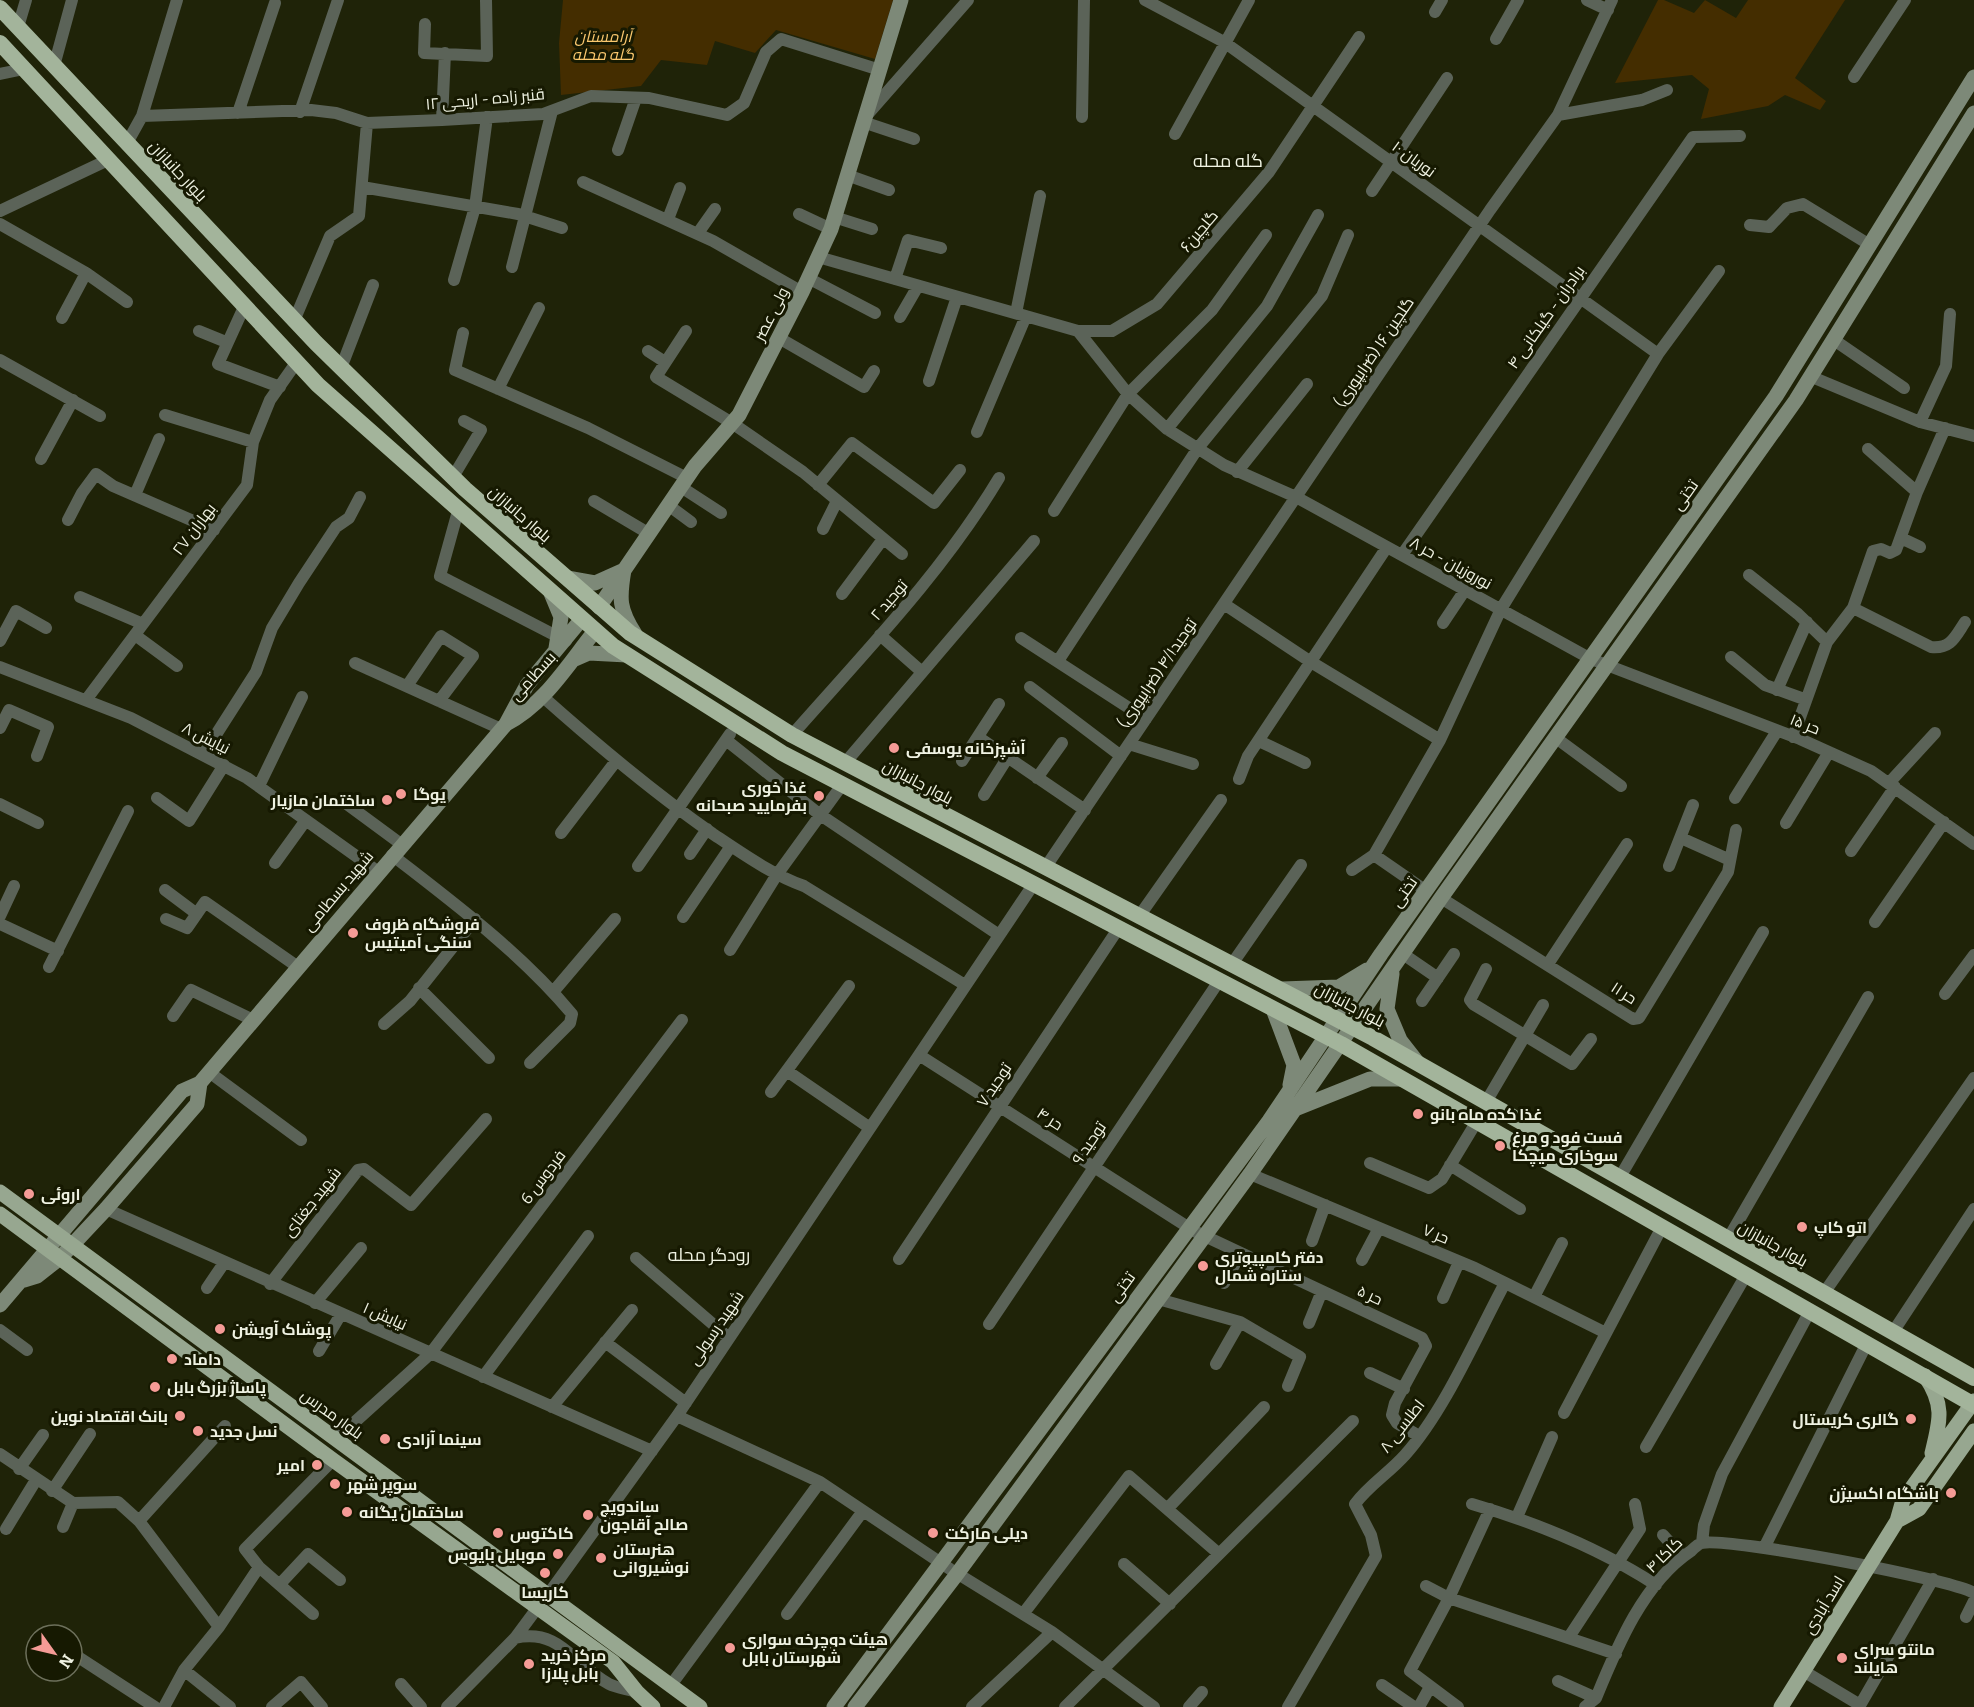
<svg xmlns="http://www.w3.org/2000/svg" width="1974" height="1707" viewBox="0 0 1974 1707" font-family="Bitter,Cairo,serif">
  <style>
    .green { fill: #442d00 }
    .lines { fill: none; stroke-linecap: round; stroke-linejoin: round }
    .minor { stroke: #5b6358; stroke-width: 12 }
    .secondary { stroke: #7d8978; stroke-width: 15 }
    .primary { stroke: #97a790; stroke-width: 15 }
    .trunk { stroke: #a3b49b; stroke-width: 16 }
    .poi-dot { fill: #f59b96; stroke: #161901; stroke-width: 2 }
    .labels { text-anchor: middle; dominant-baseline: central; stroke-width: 6; stroke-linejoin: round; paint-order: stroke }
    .park-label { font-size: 16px; font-style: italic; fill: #fbc86e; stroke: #161901 }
    .street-label { font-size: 16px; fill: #eff2e2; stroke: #161901 }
    .poi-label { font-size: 16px; font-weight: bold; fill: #eff2e2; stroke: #161901; text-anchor: start }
    .neighbourhood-label { font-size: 18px; fill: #eff2e2; stroke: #161901 }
  </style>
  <rect width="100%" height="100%" fill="#1f2308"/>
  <path class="green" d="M563 0H893L875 59 776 30 755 53 715 41 707 65 661 60 641 86 561 95 559 43Z
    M1658 0H1664L1694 13 1705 0 1736 18 1748 0H1845L1795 78 1826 101 1820 110 1785 95 1768 106 1701 119 1709 89 1692 75 1615 83Z"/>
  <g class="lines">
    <path class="minor" d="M1145 0 1224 42 1658 354
      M1587 0 1608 10
      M1435 12 1442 0
      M425 24 424 53 487 56 486 0
      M18 27 26 0
      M1496 39 1518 0
      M54 66 72 0
      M0 74 24 69
      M1854 77 1905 0
      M300 112 338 0
      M238 113 275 3
      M867 115 968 0
      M1558 115 1642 100 1667 90
      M142 116 311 110 336 113 367 123 442 120 543 114 591 96 649 98 727 115 744 103 766 52 781 39 880 70
      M1082 117 1084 0
      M442 120 445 53
      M863 122 914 139
      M1175 134 1249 0
      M127 143 142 116 177 0
      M618 150 636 98
      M847 175 889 190
      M583 182 713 241 802 292
      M362 187 518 214 562 228
      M1372 191 1447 78
      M0 211 110 159
      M799 214 831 229
      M834 217 872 229
      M668 219 680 188
      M0 224 86 273 127 302
      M1750 225 1769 227 1787 208 1803 204 1870 245
      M698 233 715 209
      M818 257 1078 331H1112L1157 304 1269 172 1359 37
      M512 267 552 111
      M808 278 875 313
      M895 279 908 240 941 248
      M454 280 475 207 487 117
      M244 307 218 364 280 387
      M1016 313 1040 196
      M900 317 918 286
      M62 318 86 273
      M294 321 330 236 359 216 367 123
      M199 331 226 342
      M686 331 656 377 732 423 803 472 902 554
      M1078 331 1128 394 1167 429 1224 465 1296 497 1591 659 1800 739 1871 771 1974 844
      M463 333 455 370 588 428 687 478
      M779 338 864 387 874 371
      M1834 340 1904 388
      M648 351 665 362
      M0 360 100 416
      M341 368 373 285
      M1812 377 1920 422 1974 436
      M929 381 957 297
      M498 389 539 308
      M165 415 253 442
      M1920 422 1946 366 1950 314
      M1167 429 1267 306 1318 215
      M977 432 1026 316
      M1868 449 1917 492
      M41 459 73 400
      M1237 472 1307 384
      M453 477 481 430 464 421
      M818 485 852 443 934 503 960 470
      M681 487 721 513
      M135 495 159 439
      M594 501 648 533
      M668 505 691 522
      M458 511 440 576 566 641
      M1054 511 1128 394 1212 310 1266 235
      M68 520 82 493 96 474 113 486 214 530
      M823 529 837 501
      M1901 538 1920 547
      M1402 555 1693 137 1740 136
      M1749 575 1798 614 1827 642
      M842 594 883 539
      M80 597 143 624
      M1224 604 1311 662 1440 740
      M1853 608 1931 647C1951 649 1955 637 1965 622
      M1443 623 1465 590
      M135 635 177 666
      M880 635 922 672
      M1021 638 1146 719
      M0 641 16 611 46 628
      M1731 657 1765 685 1804 699
      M1058 661 1198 448 1322 296 1348 235
      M355 663 501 729
      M0 667 131 718 247 778 377 871
      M407 686 441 636 473 656 439 701
      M1030 687 1121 756
      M1777 690 1807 622
      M542 696C597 745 653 792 713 834 743 854 771 874 804 886L965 985
      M86 700 247 485 253 442 270 400 296 363
      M0 728 9 710 48 727 37 756
      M792 735C865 652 942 573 999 478
      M978 737 1085 810
      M1793 737 1827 642 1853 608 1873 551 1881 549 1890 553 1896 550 1917 492 1945 428
      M1556 738 1621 786
      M726 740 819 814 999 935
      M1259 741 1305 763
      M1129 744 1193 764
      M203 755 256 672 272 628 299 583 336 527 349 518 360 497
      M962 761 999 704
      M845 763 1034 541
      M1037 778 1062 743
      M1239 779 1248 756 1387 547
      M1889 783 1935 733
      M259 786 302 697
      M984 795 1008 757
      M157 798 189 821 224 765
      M1735 798 1777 731
      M344 802 401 844
      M0 804 38 823
      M1786 823 1829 752
      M561 833 616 761
      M1681 838 1730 860
      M1851 851 1895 787
      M690 854 707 829
      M392 855C455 904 520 952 572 1014L570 1023 530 1063
      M1374 855 1426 891
      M275 863 306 820
      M638 866 730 734
      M1669 866 1693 805
      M1045 868 1490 210 1558 115 1612 0
      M1352 870 1374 855 1440 740 1501 609 1658 354 1719 271
      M165 890 197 914
      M1441 898 1633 1019 1639 1018 1728 872 1736 830
      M1140 915 1221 800
      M0 916 14 886
      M683 917 731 846
      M166 919 187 928 205 902 298 967
      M1875 922 1944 822
      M0 924 58 951
      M730 950 776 876 842 785
      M1403 954 1438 978
      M1232 964 1301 865
      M1548 964 1627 844
      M49 967 128 811
      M1486 969 1470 1000 1473 1004 1572 1064 1591 1039
      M419 988 489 1058
      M553 992 615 919
      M1945 994 1974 955
      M1422 1001 1454 954
      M173 1016 191 990 253 1020
      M384 1024 410 1001 475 919
      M919 1055 1194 1231 1422 1338 1426 1346 1395 1403 1392 1415 1397 1423 1419 1436
      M787 1071 870 1128
      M209 1072 301 1140
      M771 1092 849 986
      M1486 1102 1543 1005
      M1370 1163 1429 1188 1442 1179 1477 1121
      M1450 1165 1520 1209
      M1250 1174 1475 1268 1606 1333
      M1620 1177 1763 932
      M106 1209 652 1451
      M1728 1239 1868 997
      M1312 1241 1325 1205
      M636 1258 729 1338
      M899 1259 1118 929
      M1362 1260 1379 1228
      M1224 1283 1241 1253
      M270 1284 358 1170 364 1169 411 1205 486 1119
      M207 1288 224 1263
      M1824 1293 1974 1078
      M1534 1297 1562 1243
      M1443 1298 1459 1262
      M1158 1299 1240 1322 1300 1357 1288 1386
      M315 1303 361 1248
      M1309 1323 1322 1291
      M989 1324 1219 981
      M0 1330 27 1350
      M1893 1332 1974 1209
      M605 1342 686 1403
      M319 1351 341 1314
      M1216 1364 1240 1322
      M1370 1373 1404 1389
      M483 1377 588 1236
      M552 1407 632 1310
      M1564 1413 1662 1227
      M677 1416 820 1482 950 1569 1052 1632 1154 1707
      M336 1439 430 1354 682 1020
      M1646 1447 1746 1275
      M0 1454 73 1503 118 1502 139 1521 219 1627
      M19 1469 43 1435
      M52 1491 90 1434
      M1472 1504C1537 1523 1599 1548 1656 1585
      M1167 1509 1264 1407
      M1517 1517 1552 1437
      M139 1521 225 1426
      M63 1527 73 1503
      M6 1529 36 1480
      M1663 1535 1682 1556
      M1702 1543 1704 1525 1722 1474 1810 1311
      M1764 1548 1867 1343
      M1124 1564 1170 1604
      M280 1584 308 1554 340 1580
      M1426 1586 1449 1598 1616 1654
      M547 1596 677 1416 1033 885
      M313 1614 259 1567 245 1549 333 1460
      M787 1614 863 1511
      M1023 1614 1129 1476 1218 1553
      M1966 1617 1974 1601
      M1569 1637 1640 1529 1635 1504
      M515 1638C561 1628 573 1665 609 1684 617 1688 628 1689 637 1692
      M72 1653 155 1707
      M184 1670 230 1707
      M1805 1672 1860 1705
      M1558 1681 1596 1698
      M401 1684 421 1707
      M671 1685 820 1482
      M1382 1685 1414 1707
      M164 1707 184 1670 219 1627 259 1567
      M272 1707 301 1682 322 1707
      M447 1707 515 1638 538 1607
      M972 1707 1052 1632
      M1065 1707 1353 1421
      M1189 1707 1202 1692
      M1288 1707 1376 1556 1371 1535 1355 1504C1369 1485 1389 1473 1405 1455 1445 1410 1476 1337 1505 1283
      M1419 1707 1430 1687
      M1458 1707 1410 1671 1449 1598 1490 1509
      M1585 1707 1596 1698C1617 1647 1643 1583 1691 1551 1694 1548 1698 1544 1702 1543 1727 1537 1951 1579 1974 1593
      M1859 1707 1933 1579"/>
    <path class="secondary" d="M567 578 595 583 624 570C619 599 619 609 635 634
      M551 593 561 617 556 648
      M599 607 695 466 739 415 802 292 831 229 901 0
      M573 660 589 653 627 655
      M506 724C544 705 569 663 595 631
      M1392 974 1387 1009 1400 1040 1418 1063
      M1282 989 1339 987 1367 970
      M1273 1009 1294 1065 1290 1085
      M1295 1109 1370 1079H1402
      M24 1280 37 1276 60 1258 106 1209 197 1104 200 1083
      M0 1305 182 1091 200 1083 506 724 527 685 581 620
      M834 1707 1269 1121 1381 954 1776 396 1974 77
      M855 1707 957 1574 1250 1174 1441 898 1796 400 1974 113"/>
    <path class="primary" d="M0 1192 700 1707
      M0 1214 333 1460 613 1662 637 1692 653 1707
      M1925 1376C1945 1405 1940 1421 1932 1453
      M1897 1521 1919 1509 1974 1431
      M1781 1707 1897 1521 1903 1500 1974 1401"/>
    <path class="trunk" d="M0 8 316 343 465 489 630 633 792 735 1373 1038 1974 1378
      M0 43 318 385 613 646 782 753 1341 1044 1974 1405"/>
  </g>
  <g class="poi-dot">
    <circle cx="894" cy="748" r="6"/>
    <circle cx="401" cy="794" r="6"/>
    <circle cx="819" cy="796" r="6"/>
    <circle cx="387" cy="800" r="6"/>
    <circle cx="353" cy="933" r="6"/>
    <circle cx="1418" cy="1114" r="6"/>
    <circle cx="1500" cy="1146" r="6"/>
    <circle cx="29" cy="1194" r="6"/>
    <circle cx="1802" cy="1227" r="6"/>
    <circle cx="1203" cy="1266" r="6"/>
    <circle cx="220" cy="1329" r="6"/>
    <circle cx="172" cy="1359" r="6"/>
    <circle cx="155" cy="1387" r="6"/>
    <circle cx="180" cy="1416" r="6"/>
    <circle cx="1911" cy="1419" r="6"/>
    <circle cx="198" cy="1431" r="6"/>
    <circle cx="385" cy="1439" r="6"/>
    <circle cx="317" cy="1465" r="6"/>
    <circle cx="335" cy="1484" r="6"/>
    <circle cx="1951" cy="1493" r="6"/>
    <circle cx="347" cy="1512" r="6"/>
    <circle cx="588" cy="1515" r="6"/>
    <circle cx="498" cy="1533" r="6"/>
    <circle cx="933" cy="1533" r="6"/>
    <circle cx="558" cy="1554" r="6"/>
    <circle cx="601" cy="1558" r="6"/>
    <circle cx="545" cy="1573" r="6"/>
    <circle cx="730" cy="1648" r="6"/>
    <circle cx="1842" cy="1658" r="6"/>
    <circle cx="529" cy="1664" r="6"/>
  </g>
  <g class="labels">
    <g class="park-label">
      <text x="603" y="36">آرامستان<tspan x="603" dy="18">گله محله</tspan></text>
    </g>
    <g class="street-label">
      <text transform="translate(485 99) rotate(-5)">قنبر زاده - اریحی ۱۲</text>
      <text transform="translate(1414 159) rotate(36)">نوریان ۱۰</text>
      <text transform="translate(178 171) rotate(47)">بلوار جانبازان</text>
      <text transform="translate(1199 231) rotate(-50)">گلچین۶</text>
      <text transform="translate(771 314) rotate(-63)">ولی عصر</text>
      <text transform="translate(1546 317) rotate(-55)">برادران - گیلکانی ۴</text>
      <text transform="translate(1374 352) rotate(-56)">گلچین ۱۶ (ضرابپوری)</text>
      <text transform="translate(1685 495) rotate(-55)">تختی</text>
      <text transform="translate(520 514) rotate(41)">بلوار جانبازان</text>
      <text transform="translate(194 529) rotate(-53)">بهاران ۲۷</text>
      <text transform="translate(1451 563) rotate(29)">نوروزیان - حر ۸</text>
      <text transform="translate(889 600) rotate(-49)">توحید ۲</text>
      <text transform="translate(1157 673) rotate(-56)">توحید۴/۱ (ضرابپوری)</text>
      <text transform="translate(533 676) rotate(-48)">بسطامی</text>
      <text transform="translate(1805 724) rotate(22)">حر ۱۵</text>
      <text transform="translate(206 738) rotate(27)">نیایش ۸</text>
      <text transform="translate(918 782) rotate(28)">بلوار جانبازان</text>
      <text transform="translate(338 891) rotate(-50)">شهید بسطامی</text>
      <text transform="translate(1404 892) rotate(-55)">تختی</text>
      <text transform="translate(1624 993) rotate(33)">حر ۱۱</text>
      <text transform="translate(1350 1005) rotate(28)">بلوار جانبازان</text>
      <text transform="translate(994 1085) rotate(-56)">توحید ۷</text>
      <text transform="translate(1050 1119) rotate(33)">حر ۴</text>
      <text transform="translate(1089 1143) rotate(-56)">توحید ۹</text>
      <text transform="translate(543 1177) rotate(-53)">فردوس 6</text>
      <text transform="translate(312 1202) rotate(-52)">شهید جغتای</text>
      <text transform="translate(1436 1234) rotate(23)">حر ۷</text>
      <text transform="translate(1773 1244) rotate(29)">بلوار جانبازان</text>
      <text transform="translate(1122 1287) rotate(-54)">تختی</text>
      <text transform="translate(1370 1295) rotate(25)">حر ۵</text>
      <text transform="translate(385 1316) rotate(24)">نیایش ۱</text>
      <text transform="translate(716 1328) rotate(-56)">شهید رسولی</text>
      <text transform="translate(332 1414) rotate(36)">بلوار مدرس</text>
      <text transform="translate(1402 1426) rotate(-52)">اطلسی ۸</text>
      <text transform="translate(1664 1555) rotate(-44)">کاکا ۴</text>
      <text transform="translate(1824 1605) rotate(-59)">اسد آبادی</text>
    </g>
    <g class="poi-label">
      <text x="906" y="748">آشپزخانه یوسفی</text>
      <text x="807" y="787" text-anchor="end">غذا خوری<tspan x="807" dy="18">بفرمایید صبحانه</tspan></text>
      <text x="413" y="794">یوگا</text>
      <text x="375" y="800" text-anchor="end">ساختمان مازیار</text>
      <text x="365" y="924">فروشگاه ظروف<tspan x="365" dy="18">سنگی آمیتیس</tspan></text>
      <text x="1430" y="1114">غذا کده ماه بانو</text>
      <text x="1512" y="1137">فست فود و مرغ<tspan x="1512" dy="18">سوخاری میچکا</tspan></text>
      <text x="41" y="1194">اروئی</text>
      <text x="1814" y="1227">اتو کاپ</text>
      <text x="1215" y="1257">دفتر کامپیوتری<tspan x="1215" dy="18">ستاره شمال</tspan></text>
      <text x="232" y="1329">پوشاک آویشن</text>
      <text x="184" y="1359">داماد</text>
      <text x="167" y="1387">پاساژ بزرگ بابل</text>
      <text x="168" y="1416" text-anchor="end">بانک اقتصاد نوین</text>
      <text x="1899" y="1419" text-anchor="end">گالری کریستال</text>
      <text x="210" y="1431">نسل جدید</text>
      <text x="397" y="1439">سینما آزادی</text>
      <text x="305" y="1465" text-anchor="end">امیر</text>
      <text x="347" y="1484">سوپر شهر</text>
      <text x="1939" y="1493" text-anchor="end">باشگاه اکسیژن</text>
      <text x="600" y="1506">ساندویچ<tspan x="600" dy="18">صالح آقاجون</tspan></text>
      <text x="359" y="1512">ساختمان یگانه</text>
      <text x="510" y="1533">کاکتوس</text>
      <text x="945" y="1533">دیلی مارکت</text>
      <text x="613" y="1549">هنرستان<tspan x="613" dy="18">نوشیروانی</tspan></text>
      <text x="546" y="1554" text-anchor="end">موبایل بایوس</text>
      <text x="545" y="1592" text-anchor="middle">کاریسا</text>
      <text x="742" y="1639">هیئت دوچرخه سواری<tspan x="742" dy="18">شهرستان بابل</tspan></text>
      <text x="1854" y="1649">مانتو سرای<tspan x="1854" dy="18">هایلند</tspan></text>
      <text x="541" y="1655">مرکز خرید<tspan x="541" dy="18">بابل پلازا</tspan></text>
    </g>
    <g class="neighbourhood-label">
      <text x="1228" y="161">گله محله</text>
      <text x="709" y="1255">رودگر محله</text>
    </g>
  </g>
  <g transform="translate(54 1653) rotate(124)"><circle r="28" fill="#161901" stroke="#6d705b" stroke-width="1.5"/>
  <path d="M0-4.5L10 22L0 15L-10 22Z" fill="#f59b96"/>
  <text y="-9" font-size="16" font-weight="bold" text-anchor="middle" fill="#eff2e2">N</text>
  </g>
</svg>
